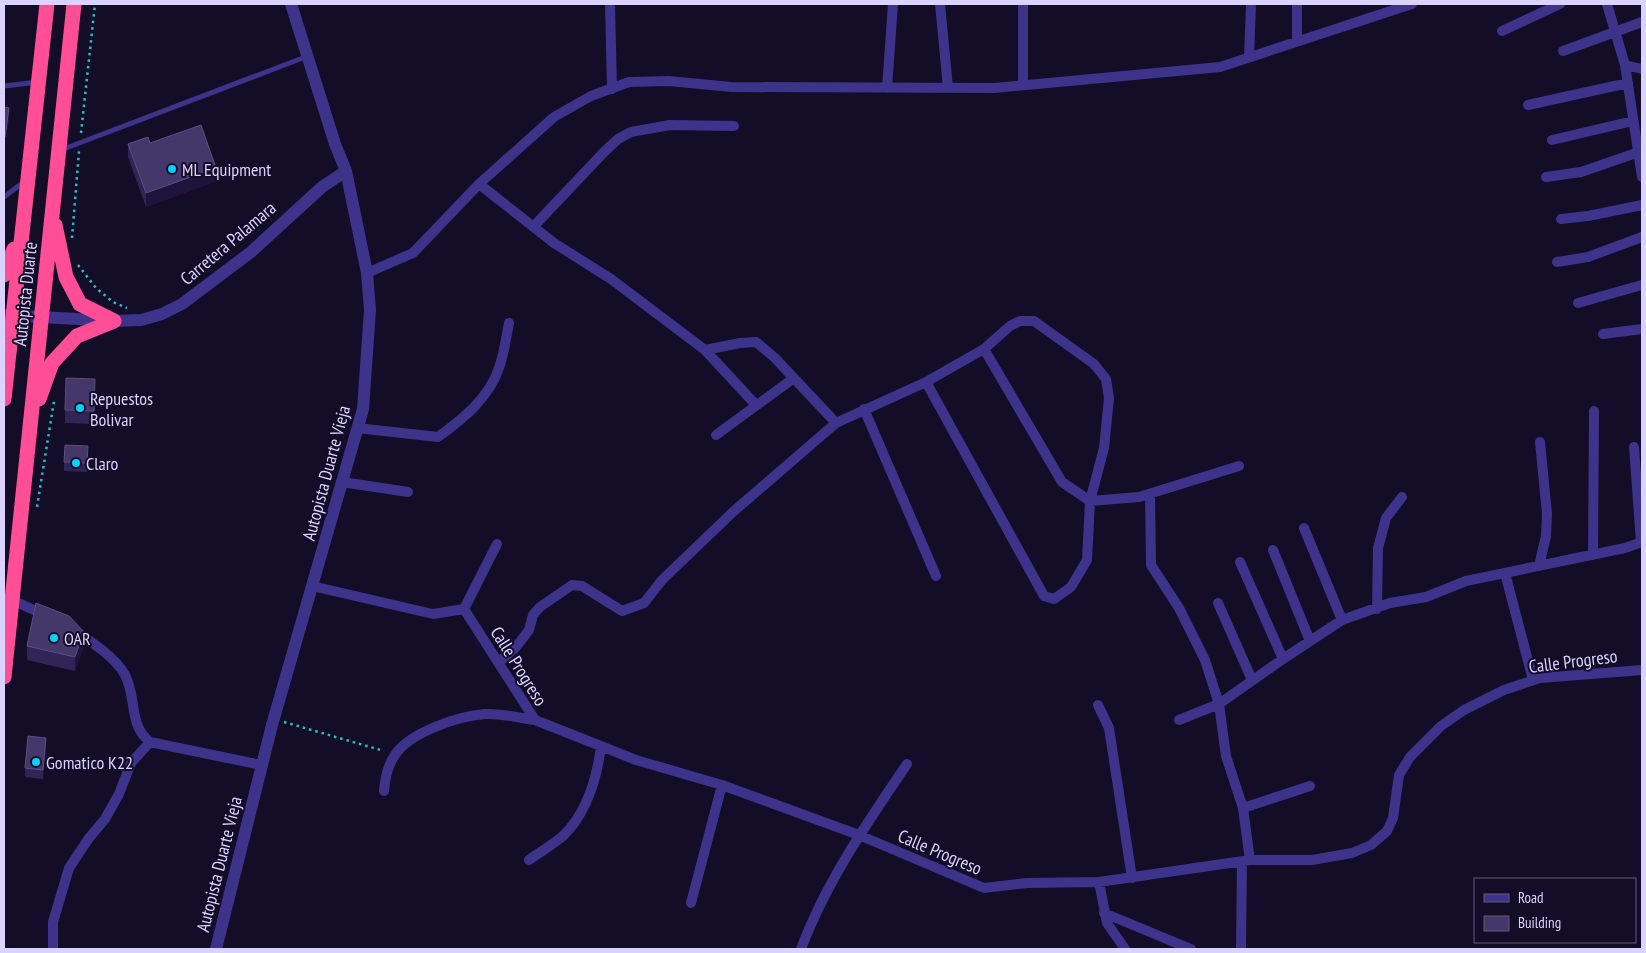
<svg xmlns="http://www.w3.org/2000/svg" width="1646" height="953" viewBox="0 0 1646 953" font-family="'PT Sans Narrow',sans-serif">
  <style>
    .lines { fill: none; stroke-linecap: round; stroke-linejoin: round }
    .path { stroke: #23c1c3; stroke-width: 2.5; stroke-dasharray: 2.5 4; stroke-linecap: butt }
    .service { stroke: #3d338b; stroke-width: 5 }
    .minor { stroke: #3d338b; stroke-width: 10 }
    .tertiary { stroke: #3d338b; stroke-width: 12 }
    .motorway { stroke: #ff4e96; stroke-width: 15 }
    .wall { fill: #322457 }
    .shaded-wall { fill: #1e133c }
    .building { fill: #443769; stroke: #5c4f80 }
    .poi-dot { fill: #00d2fe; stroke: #130d27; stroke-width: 2 }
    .labels { text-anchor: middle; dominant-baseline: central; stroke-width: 4; stroke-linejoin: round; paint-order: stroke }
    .poi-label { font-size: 18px; fill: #dbd3ff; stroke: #130d27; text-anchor: start }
    .street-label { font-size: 18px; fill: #dbd3ff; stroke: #130d27 }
  </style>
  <rect width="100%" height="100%" fill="#130d27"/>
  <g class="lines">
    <path class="path" d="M81 133 95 4
      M72 238 79 151
      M78 265 96 288 113 302 127 308
      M37 507 54 401
      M284 722 384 751"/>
    <path class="service" d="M4 86 38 82
      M61 150 308 56
      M4 197 25 181"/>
    <path class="minor" d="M610 4 612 89
      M940 4 948 88
      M1023 4V85
      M1297 4V41
      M1607 4 1625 65 1642 177
      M1502 31 1560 4
      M1563 51 1642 22
      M1249 57 1251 4
      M1625 65 1642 69
      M887 88 893 4
      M1528 105 1628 83
      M1552 140 1633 121
      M1546 177 1581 172 1642 151
      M479 184 554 243 611 279 705 350 740 343 756 342 775 358 836 423
      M1561 219 1588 216 1642 205
      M534 226 604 152 618 139 631 132 670 125 734 126
      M1557 262 1588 257 1642 237
      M367 273 413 253 479 184 554 117 591 96 629 82 669 81 731 87 994 88 1220 67 1412 4
      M1578 303 1642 285
      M1603 334 1642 329
      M984 349 1062 482 1090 501 1139 497 1239 466
      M705 350 756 405
      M864 409 936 576
      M357 428 438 437C463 419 489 398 499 368 504 354 506 338 509 323
      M716 435 794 378
      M1634 447 1641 542
      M342 482 408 492
      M1150 494 1151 565 1179 608 1205 660 1219 704 1226 756 1243 808 1250 860
      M1304 528 1342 620
      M1273 550 1310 641
      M1593 555 1594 411
      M1240 562 1283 659
      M1539 566 1546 536 1547 514 1540 442
      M1505 573 1533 680
      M312 586 433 614 464 609 535 720 636 760 722 785 859 835 984 888 1027 883 1099 882 1250 860H1312L1352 853 1371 845 1387 831 1393 818 1399 775 1410 757 1441 726 1464 710 1504 690 1540 678 1642 670
      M12 600 47 616
      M1218 603 1252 680
      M464 609 497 544
      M1377 609 1378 548 1386 518 1402 497
      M73 630C89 639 117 659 125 675 137 697 128 725 150 742L261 765
      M499 662 516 647 529 630 533 615 540 607 572 585 582 586 622 611 644 603 662 580 734 511 836 423 926 382 984 349 1010 326 1020 321H1034L1094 364 1106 379 1109 398 1104 448 1090 501 1087 560 1071 587 1054 599 1044 596 926 382
      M1098 705 1109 728 1132 878
      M1179 720 1219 704 1283 659 1342 620 1390 603 1426 597 1466 581 1625 548 1642 542
      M384 791C385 778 387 766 395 755 410 732 459 716 485 714 501 713 519 718 535 720
      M1243 808 1310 786
      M529 860C540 852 554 844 564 835 587 812 597 778 601 746
      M1099 882 1107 923 1125 949
      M691 903 722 785
      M1104 913 1191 949
      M53 949V922L69 868 89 838 105 819 119 794 131 763 150 742
      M801 949C826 882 867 823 907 764
      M1241 949 1242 862"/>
    <path class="tertiary" d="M4 315 114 321 141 320 162 314 182 304 251 252 322 187 346 171
      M216 949 272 725 363 409 370 310 367 273 346 171 335 144 291 4"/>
    <path class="motorway" d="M55 225 66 277 80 304 114 321
      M4 275 14 249
      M4 399 47 4
      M39 399 52 363 77 336 114 321
      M4 677 74 4"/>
  </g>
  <path class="wall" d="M4 107 9 117 5 146H4Z
    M150 143 216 181 146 207 128 157V144Z
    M95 393 94 424 65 423V410Z
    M88 455 87 472 64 471V462Z
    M27 646H84L75 671 27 660Z
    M46 747 43 779 25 777V768Z"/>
  <path class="shaded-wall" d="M9 108V117L5 146V137Z
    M216 168V181L146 207V193Z
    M84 632V646L75 671V657Z
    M46 738V747L43 779V770Z"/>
  <path class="building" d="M4 107 9 108 5 137H4Z
    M201 125 216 168 146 193 128 144 148 137 150 143Z
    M66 378 95 379 94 411 65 410Z
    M65 445 88 446 87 463 64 462Z
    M36 603 69 616 84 632 75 657 27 646Z
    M28 736 46 738 43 770 25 768Z"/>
  <g class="poi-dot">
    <circle cx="172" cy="169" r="5"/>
    <circle cx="80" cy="408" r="5"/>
    <circle cx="76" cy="463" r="5"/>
    <circle cx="54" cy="638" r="5"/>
    <circle cx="36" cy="762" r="5"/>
  </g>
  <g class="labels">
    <g class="poi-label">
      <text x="182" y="169">ML Equipment</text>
      <text x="90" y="398">Repuestos<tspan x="90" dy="21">Bolivar</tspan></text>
      <text x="86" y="463">Claro</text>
      <text x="64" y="638">OAR</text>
      <text x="46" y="762">Gomatico K22</text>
    </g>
    <g class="street-label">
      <text transform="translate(228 243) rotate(-40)">Carretera Palamara</text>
      <text transform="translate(25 294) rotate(-84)">Autopista Duarte</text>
      <text transform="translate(326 473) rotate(-75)">Autopista Duarte Vieja</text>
      <text transform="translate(1573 661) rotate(-7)">Calle Progreso</text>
      <text transform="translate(519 666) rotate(58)">Calle Progreso</text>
      <text transform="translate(940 852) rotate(23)">Calle Progreso</text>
      <text transform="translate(219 864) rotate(-76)">Autopista Duarte Vieja</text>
    </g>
  </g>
  <rect width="1646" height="953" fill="none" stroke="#dbd3ff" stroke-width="10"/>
  <rect x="1474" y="878" width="162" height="65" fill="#130d27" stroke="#635c7d"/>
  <rect x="1484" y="894" width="25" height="8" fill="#3d338b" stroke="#635c7d"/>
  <text x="1518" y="903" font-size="15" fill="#dbd3ff">Road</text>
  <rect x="1484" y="916" width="25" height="15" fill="#443769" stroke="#635c7d"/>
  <text x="1518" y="928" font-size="15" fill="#dbd3ff">Building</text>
</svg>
